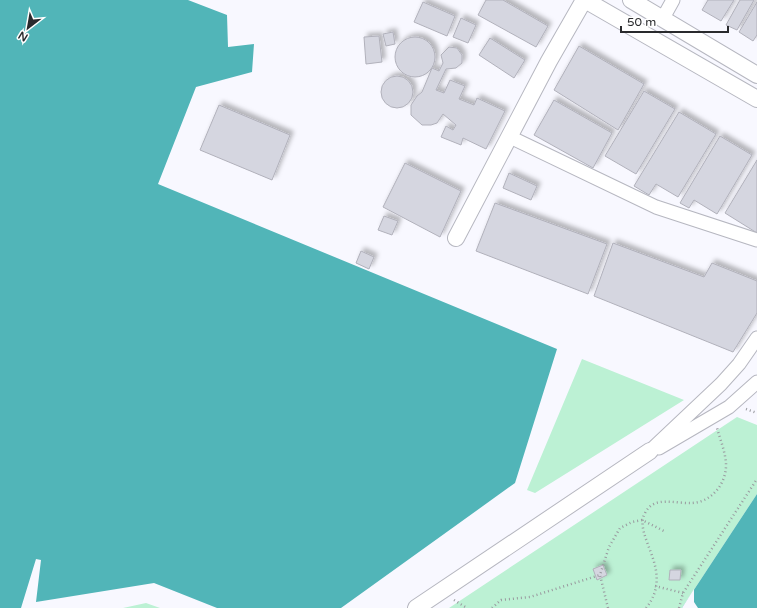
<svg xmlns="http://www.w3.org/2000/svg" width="757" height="608" viewBox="0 0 757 608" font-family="'Varela Round',sans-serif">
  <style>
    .green { fill: #bcf1d4 }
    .water { fill: #51b5b8 }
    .pier { fill: #f8f8ff }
    .building { fill: #d5d6e0; stroke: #b1b1bb; filter: url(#shadow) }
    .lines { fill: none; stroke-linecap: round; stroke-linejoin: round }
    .minor-casing { stroke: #b6b7c0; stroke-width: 15 }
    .tertiary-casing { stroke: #b6b7c0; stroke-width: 18 }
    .path { stroke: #999a9f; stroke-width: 2.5; stroke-dasharray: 1 3; stroke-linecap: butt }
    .minor { stroke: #fff; stroke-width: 13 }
    .tertiary { stroke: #fff; stroke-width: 16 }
  </style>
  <defs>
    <filter id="shadow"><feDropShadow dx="3.5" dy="-3.5" stdDeviation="2" flood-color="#0004"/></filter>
  </defs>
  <rect width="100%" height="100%" fill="#f8f8ff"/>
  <path class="green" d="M582 359 684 400 535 493 527 490Z
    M737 417 757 425V494L682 608H449Z
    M146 603 160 608H123Z"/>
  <path class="water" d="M0 0H188L227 15 228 47 254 44 252 72 196 87 158 184 557 349 515 483 341 608H217L154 583 36 602 41 560 36 559 21 608H0Z
    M757 494V608H682Z"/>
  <path class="pier" d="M694 589V602L698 608H682Z"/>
  <path class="building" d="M486 0H503L548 26 536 47 478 15Z
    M708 0H734L721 21 702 10Z
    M740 0H754L737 30 726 25Z
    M423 2 455 16 447 36 414 22Z
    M757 2V35L753 41 739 32Z
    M461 18 476 25 468 43 453 37Z
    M393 32 395 44 386 46 383 34Z
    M379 36 382 62 366 64 364 37Z
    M395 57a20 20 0 1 1 40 0a20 20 0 1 1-40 0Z
    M490 38 525 60 514 78 479 55Z
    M579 46 644 84 618 130 554 90Z
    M449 47 457 48 462 55V63L456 68 446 69 436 90 444 93 450 80 465 86 459 99 474 105 477 98 505 111 486 149 463 138 461 145 441 137 446 126 453 130 456 125 443 114 437 123 431 125H422L411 115V105L417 96 422 92 432 68 439 71 443 63 441 55Z
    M381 92a16 16 0 1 1 32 0a16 16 0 1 1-32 0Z
    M644 91 675 109 636 174 605 156Z
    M554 100 612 133 593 168 534 135Z
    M219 105 290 135 272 180 200 150Z
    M679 112 716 134 678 197 656 184 649 195 634 186Z
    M720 136 752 155 717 214 694 200 689 208 680 203Z
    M757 160V233L725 213Z
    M405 163 461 191 440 237 383 207Z
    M509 173 537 186 531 200 503 188Z
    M495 203 607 244 588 294 476 251Z
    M384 216 398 221 392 235 378 230Z
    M613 243 704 277 712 263 757 281V313L733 352 594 296Z
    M361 251 374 257 369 269 356 263Z
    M603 565 607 575 597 580 593 569Z
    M670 570H681L680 580H669Z"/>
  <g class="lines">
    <g class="minor-casing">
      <path id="minor" d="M663 18 673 0
        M510 137 656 207 757 240
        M659 448 729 407 757 382
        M650 451 721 384 739 364 757 338"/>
    </g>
    <g class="tertiary-casing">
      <path id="tertiary" d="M585 0 757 99
        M631 0 757 75
        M456 238 549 61 584 0
        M416 608 650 451"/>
    </g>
    <path class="path" d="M746 409 757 413
      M655 586 683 593
      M454 600 467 608
      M492 608 501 600 530 597 600 575
      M608 608 600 575 609 547 620 528 632 522 642 520 666 532
      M646 608C676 571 632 536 645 513 654 495 676 504 692 503 712 502 727 483 726 463 725 451 720 439 717 428
      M679 608 683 593 757 479"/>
    <use href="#minor" class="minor"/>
    <use href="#tertiary" class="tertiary"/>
  </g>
  <g transform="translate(28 28) rotate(211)" stroke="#ffffff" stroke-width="3" paint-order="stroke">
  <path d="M0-3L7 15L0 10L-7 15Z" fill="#292a2d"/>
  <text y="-6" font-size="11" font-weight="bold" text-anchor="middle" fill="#292a2d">N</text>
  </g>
  <path d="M621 26v6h107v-6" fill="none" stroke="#292a2d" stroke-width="2"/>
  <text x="627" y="26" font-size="12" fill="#292a2d" stroke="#ffffff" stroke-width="3" paint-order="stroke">50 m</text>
</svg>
